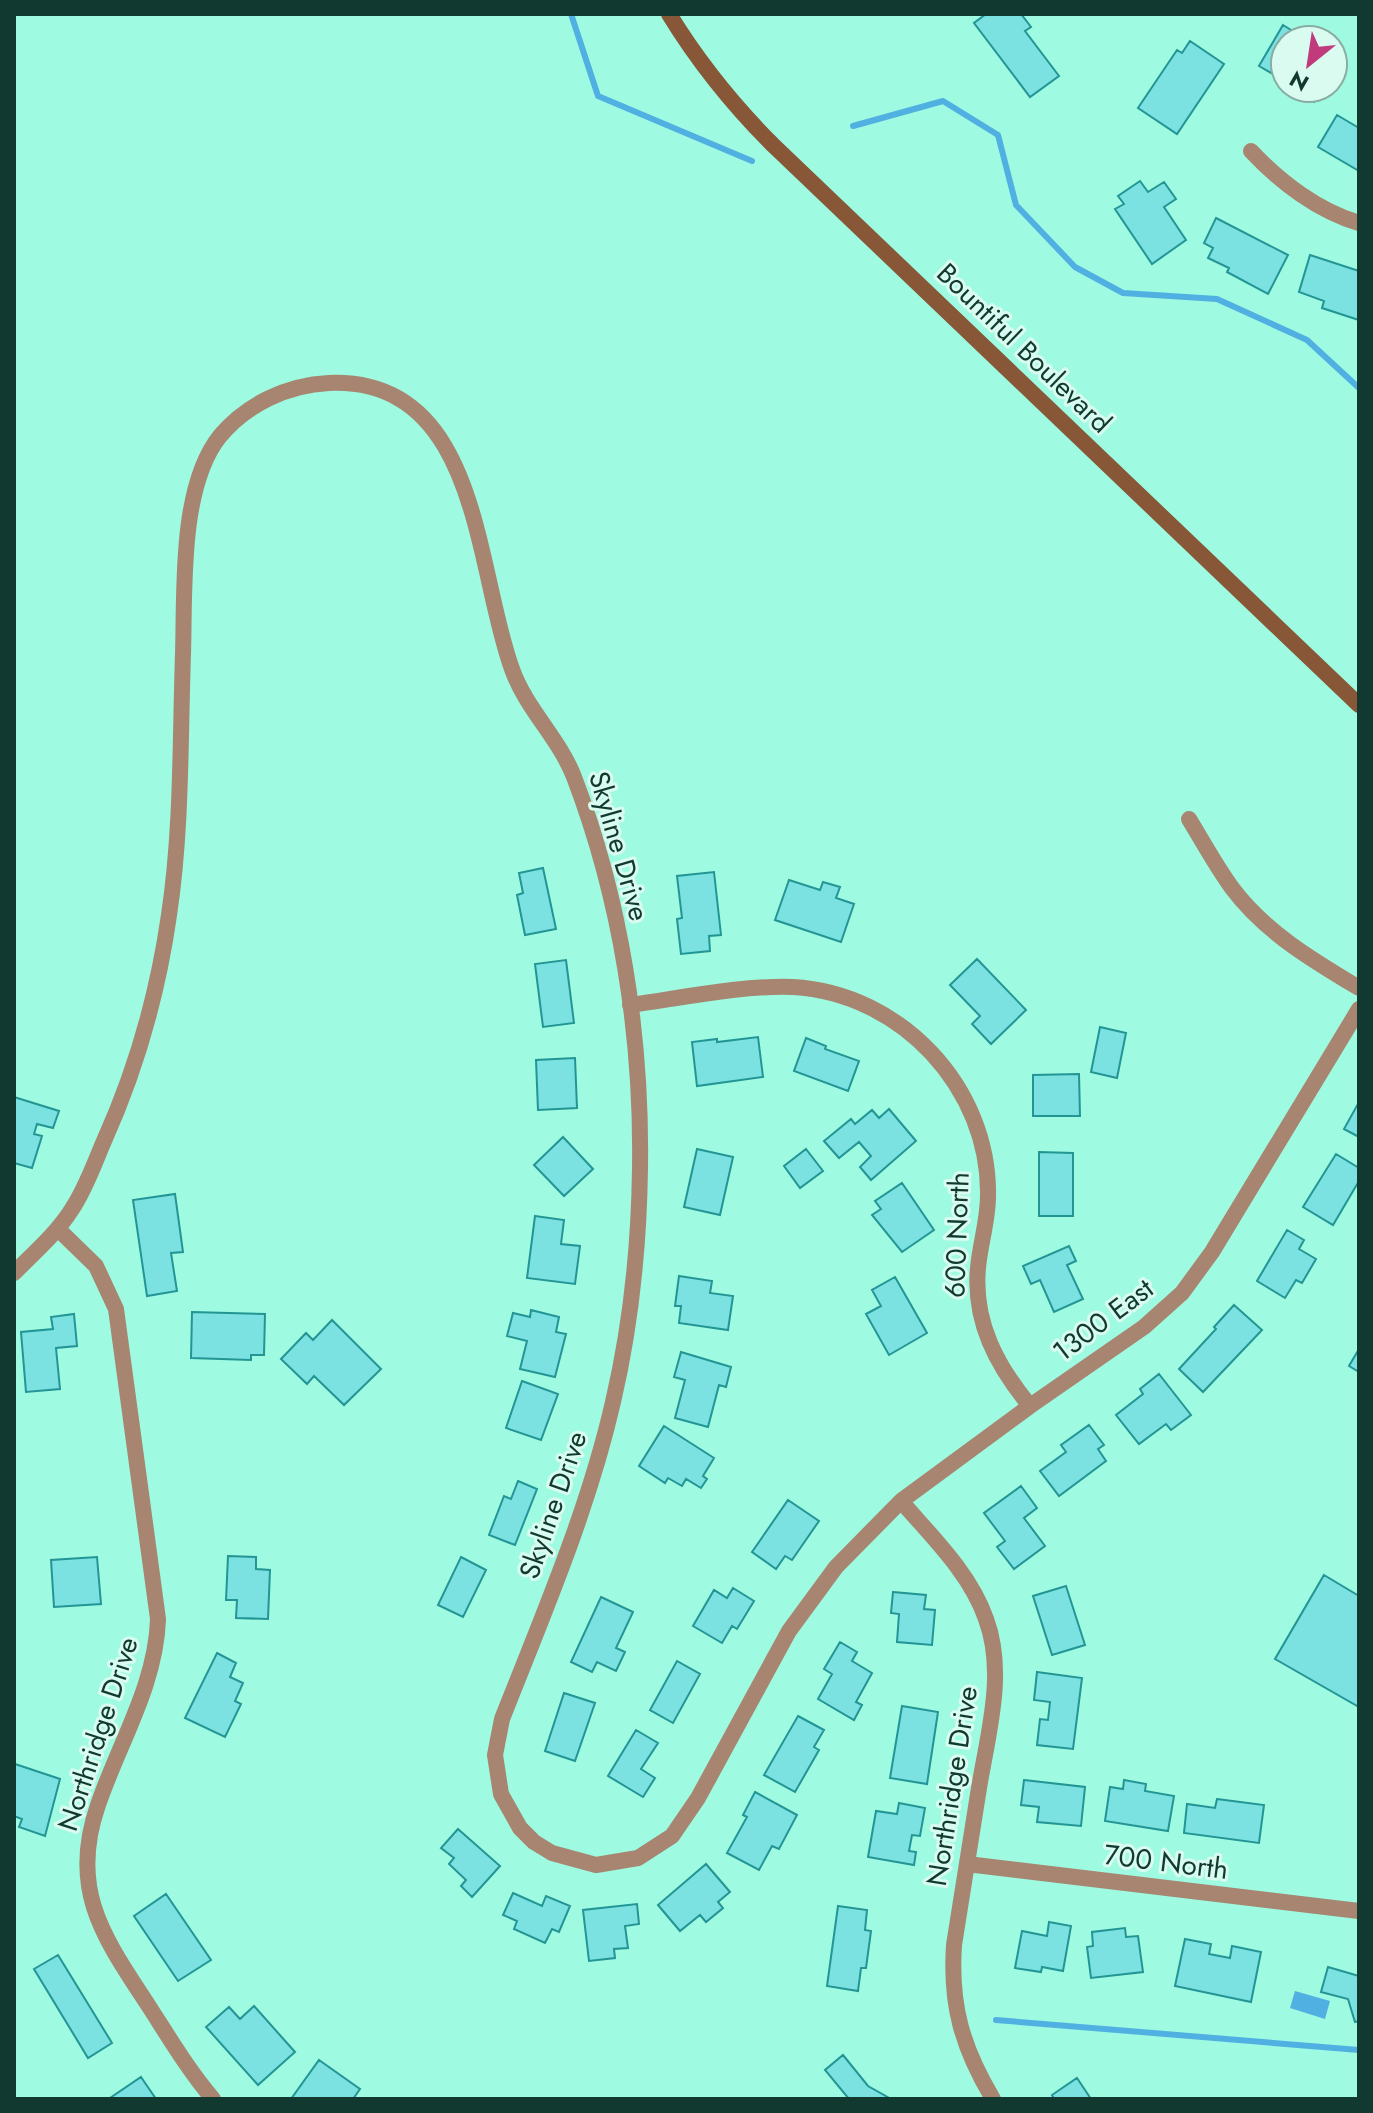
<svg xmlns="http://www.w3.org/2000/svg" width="1373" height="2113" viewBox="0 0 1373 2113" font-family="Jost,sans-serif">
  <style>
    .water { fill: #51b0e2 }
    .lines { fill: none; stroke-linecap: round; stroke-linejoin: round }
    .stream { stroke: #51b0e2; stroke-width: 6 }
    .building { fill: #7ce2e1; stroke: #239594; stroke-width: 2 }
    .street { stroke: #a78570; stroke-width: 16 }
    .secondary { stroke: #875737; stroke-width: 16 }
    .labels { text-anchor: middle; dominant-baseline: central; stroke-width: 6; stroke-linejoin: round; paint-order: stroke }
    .street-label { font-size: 28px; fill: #11392f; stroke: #d9fbf0 }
  </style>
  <rect width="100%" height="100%" fill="#9efae0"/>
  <path class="water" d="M1295 1991 1330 2001 1325 2019 1290 2008Z"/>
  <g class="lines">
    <path class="stream" d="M571 14 598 96 752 161
      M853 126 943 101 998 135 1016 205 1075 267 1123 293 1217 299 1307 340 1359 388
      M996 2020 1359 2050"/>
  </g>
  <path class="building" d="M986 14H1021L1031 27 1025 31 1059 76 1030 97 974 23Z
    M1283 25 1304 38 1303 40H1285V81L1259 66Z
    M1190 41 1224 64 1177 134 1138 108 1177 50 1182 53Z
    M1297 88H1322L1314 102 1298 93 1299 90Z
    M1337 115 1359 128V171L1318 147Z
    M1140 181 1148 192 1164 182 1176 199 1164 207 1186 240 1152 264 1115 209 1124 204 1118 196Z
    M1216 218 1288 255 1268 294 1227 272 1229 268 1208 258 1213 248 1204 243Z
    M1310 255 1359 271V320L1322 308 1324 301 1299 292Z
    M543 868 556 929 525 935 517 895 523 893 519 873Z
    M714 872 721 935 709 936 710 951 681 954 677 919 682 918 677 876Z
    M789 880 820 890 823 882 840 887 836 898 854 904 841 942 775 920Z
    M977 959 1026 1010 991 1044 972 1024 980 1016 950 985Z
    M566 960 574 1023 543 1027 535 964Z
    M1100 1027 1126 1033 1117 1078 1091 1072Z
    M758 1037 763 1077 697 1086 692 1042 717 1039V1042Z
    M806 1038 826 1046 825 1049 859 1061 848 1091 794 1071Z
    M575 1058 577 1108 538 1110 536 1060Z
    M1079 1074 1080 1116H1033V1075Z
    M14 1097 59 1111 53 1128 37 1124 34 1134 42 1136 32 1168 14 1163Z
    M1359 1102V1137L1344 1129Z
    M889 1109 916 1141 871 1180 860 1167 871 1156 859 1142 839 1158 824 1141 851 1119 855 1124 872 1110 879 1118Z
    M563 1137 593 1169 564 1196 534 1165Z
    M697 1149 733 1157 720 1215 684 1207Z
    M806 1149 823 1171 800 1188 784 1166Z
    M1039 1152 1073 1153V1216H1039Z
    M1336 1154 1359 1168V1181L1333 1225 1303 1207Z
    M902 1183 934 1230 902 1252 872 1215 881 1209 875 1201Z
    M175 1194 183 1252 171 1253 177 1291 147 1296 133 1200Z
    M535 1216 564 1220 561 1244 580 1246 575 1284 527 1278Z
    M1287 1230 1304 1240 1299 1249 1316 1259 1302 1283 1296 1280 1285 1298 1257 1281Z
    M1069 1246 1076 1261 1067 1265 1083 1299 1054 1312 1040 1280 1031 1284 1023 1266Z
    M679 1276 712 1281 710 1293 733 1296 728 1330 679 1323 681 1306H675Z
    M895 1277 927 1333 889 1355 866 1314 881 1306 872 1290Z
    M1234 1305 1262 1330 1203 1392 1179 1369 1216 1329 1214 1327Z
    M531 1310 559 1317 556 1332 566 1334 555 1377 520 1369 527 1341 507 1336 513 1313 530 1317Z
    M192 1312 265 1314 264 1355H251V1360L191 1358Z
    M74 1314 77 1346 56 1348 60 1389 26 1392 21 1332 53 1329 51 1317Z
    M332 1320 381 1369 344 1405 314 1376 307 1384 281 1359 306 1333 313 1340Z
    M1359 1349V1372L1349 1366Z
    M681 1352 731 1367 726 1387 719 1385 708 1427 675 1418 685 1380 674 1377Z
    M1159 1374 1191 1415 1171 1430 1166 1424 1139 1444 1116 1415 1143 1394 1140 1389Z
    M522 1381 558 1394 541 1440 506 1428Z
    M1089 1425 1104 1445 1098 1449 1106 1461 1059 1496 1040 1471 1066 1452 1061 1445Z
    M664 1426 714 1458 703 1476 707 1479 701 1488 686 1479 682 1486 668 1478 665 1483 639 1466Z
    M518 1481 537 1489 515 1545 489 1535 504 1496 511 1499Z
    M1021 1486 1037 1508 1024 1518 1045 1546 1014 1569 997 1547 1005 1541 984 1513Z
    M788 1500 819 1521 792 1560 785 1556 776 1569 752 1552Z
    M228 1556 256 1557V1569L270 1570 268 1619 236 1618 237 1600H226Z
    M97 1557 101 1604 54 1607 51 1560Z
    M461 1557 486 1570 463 1617 438 1605Z
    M1324 1575 1359 1596V1707L1275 1659Z
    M1066 1586 1085 1645 1052 1655 1033 1596Z
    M733 1588 754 1601 737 1629 732 1626 722 1643 693 1626 714 1590 727 1598Z
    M893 1592 926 1595 924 1609 935 1610 932 1645 897 1642 899 1614 891 1613Z
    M601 1597 633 1612 616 1648 625 1652 616 1671 597 1662 592 1672 571 1662Z
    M840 1642 857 1652 852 1661 872 1673 856 1702 862 1705 854 1720 818 1699 832 1674 824 1669Z
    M217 1653 236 1663 230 1677 243 1683 235 1701 241 1704 225 1737 185 1718Z
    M677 1661 700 1674 673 1723 650 1710Z
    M1037 1672 1082 1678 1073 1749 1037 1745 1040 1719 1048 1720 1050 1702 1034 1700Z
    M564 1693 595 1703 575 1761 545 1751Z
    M902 1706 938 1712 927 1784 890 1778Z
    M798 1716 824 1730 814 1747 819 1750 795 1792 764 1775Z
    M636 1730 658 1743 641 1769 655 1778 643 1797 608 1776Z
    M15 1764 60 1779 45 1836 19 1827 22 1819 14 1816Z
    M1024 1780 1085 1787 1081 1826 1037 1822 1039 1807 1021 1805Z
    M1124 1780 1146 1784 1145 1791 1174 1796 1168 1831 1105 1821 1110 1787 1123 1789Z
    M755 1792 797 1815 779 1849 772 1846 759 1870 727 1853 747 1817 743 1815Z
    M1217 1799 1264 1805 1259 1843 1184 1833 1187 1804 1215 1808Z
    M899 1803 925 1808 920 1836 912 1835 909 1851 916 1852 914 1865 868 1857 876 1811 897 1814Z
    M458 1829 500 1866 472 1897 461 1886 466 1880 449 1864 454 1858 441 1848Z
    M706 1864 730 1892 718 1902 723 1908 706 1922 700 1915 680 1931 658 1905Z
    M513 1893 542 1906 546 1896 570 1906 559 1932 552 1929 545 1943 514 1929 517 1921 503 1915Z
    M166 1894 211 1960 178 1981 134 1916Z
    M637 1904 639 1924 625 1926 628 1948 614 1949 615 1958 589 1961 583 1910Z
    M838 1906 867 1910 865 1930 871 1931 866 1968H861L858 1991 827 1986Z
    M1049 1922 1071 1926 1063 1971 1042 1967 1041 1972 1015 1968 1022 1931 1047 1936Z
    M1125 1928 1126 1937 1138 1936 1143 1972 1091 1978 1087 1947 1093 1946 1092 1932Z
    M1185 1939 1211 1944 1209 1954 1230 1958 1232 1946 1261 1952 1251 2002 1175 1986Z
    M58 1955 112 2043 88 2058 34 1969Z
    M1328 1967 1359 1976V2021L1355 2022 1348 1999 1321 1992Z
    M254 2006 295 2052 258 2085 206 2027 229 2007 240 2019Z
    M843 2055 868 2086 891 2099H849L825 2070Z
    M319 2060 360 2089 353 2099H291Z
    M141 2077 156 2099H110V2098Z
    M1077 2078 1091 2099H1054L1052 2095Z"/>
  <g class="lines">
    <path class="street" d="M1251 151C1280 182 1318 211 1359 223
      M1189 819C1203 842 1216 866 1232 888 1265 932 1312 960 1359 988
      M630 1005C681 998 743 985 793 987 901 993 990 1088 988 1196 988 1221 980 1244 978 1268 973 1322 997 1366 1030 1406
      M58 1229 96 1266 116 1309 158 1619C156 1685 119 1743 98 1805 68 1891 105 1939 150 2008 170 2039 189 2071 213 2099
      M14 1273C34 1253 57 1233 72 1209 86 1188 94 1164 104 1141 136 1070 158 992 169 915 182 829 180 740 183 654 185 591 179 487 220 436 247 404 287 385 329 383 480 377 475 568 512 669 526 709 559 738 574 777 621 900 642 1036 640 1168 639 1246 631 1325 613 1402 588 1511 543 1615 502 1719L495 1755 501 1794 520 1828 534 1842 552 1853 596 1865 638 1858 672 1836 698 1798 789 1631 836 1567 901 1501 1030 1406 1144 1327 1182 1293 1212 1252 1359 1009
      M901 1501C932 1537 970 1573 986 1619 1006 1673 988 1733 979 1788 971 1840 962 1892 954 1945 950 2005 962 2047 993 2099
      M967 1864 1359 1911"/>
    <path class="secondary" d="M669 14C699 63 733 105 773 145L1359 705"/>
  </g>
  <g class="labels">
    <g class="street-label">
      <text transform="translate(1024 348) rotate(44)">Bountiful Boulevard</text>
      <text transform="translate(619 846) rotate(74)">Skyline Drive</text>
      <text transform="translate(957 1235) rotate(-88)">600 North</text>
      <text transform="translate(1103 1320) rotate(-37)">1300 East</text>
      <text transform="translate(553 1505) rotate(-71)">Skyline Drive</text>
      <text transform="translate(98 1734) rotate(-72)">Northridge Drive</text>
      <text transform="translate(952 1786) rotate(-81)">Northridge Drive</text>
      <text transform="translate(1166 1862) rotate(7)">700 North</text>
    </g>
  </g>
  <rect width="1373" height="2113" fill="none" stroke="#11392f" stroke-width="32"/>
  <g transform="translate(1309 64) rotate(210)"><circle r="38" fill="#d9fbf0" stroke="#89ada3" stroke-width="2"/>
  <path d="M0-6L14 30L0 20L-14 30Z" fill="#c03a7c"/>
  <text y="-12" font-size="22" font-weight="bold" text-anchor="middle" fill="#11392f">N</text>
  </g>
</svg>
